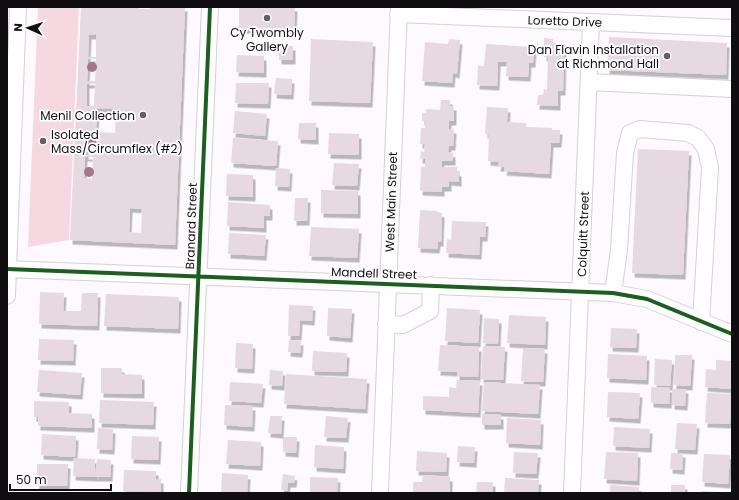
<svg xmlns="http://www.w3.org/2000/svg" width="739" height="500" viewBox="0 0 739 500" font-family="Poppins,sans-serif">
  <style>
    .green { fill: #f6d9e0 }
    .building { fill: #e6d9e1; fill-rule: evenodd; filter: url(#shadow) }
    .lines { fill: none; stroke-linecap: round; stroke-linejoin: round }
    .minor-casing { stroke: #d4d1d5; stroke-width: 18 }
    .minor { stroke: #fffeff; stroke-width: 16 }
    .cycleway-casing { stroke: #fff; stroke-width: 6 }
    .cycleway { stroke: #1b5e20; stroke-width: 4 }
    .tree { fill: #a47687 }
    .poi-dot { fill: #646065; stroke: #fff; stroke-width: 1.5 }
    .labels { text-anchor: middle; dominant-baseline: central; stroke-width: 3.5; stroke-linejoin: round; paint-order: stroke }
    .street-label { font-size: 12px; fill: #110e12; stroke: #fff }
    .poi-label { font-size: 12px; fill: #110e12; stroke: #fff; text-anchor: end }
  </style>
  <defs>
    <filter id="shadow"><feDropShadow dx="2.5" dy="4.5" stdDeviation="0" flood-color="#0004"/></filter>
  </defs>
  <rect width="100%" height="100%" fill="#fdf9fe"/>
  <path class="green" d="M38 7H79L69 240 28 247Z"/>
  <path class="building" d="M81 7H139V9H150V7H185L175 245 70 240ZM89 35H96V57H88ZM88 59H96L95 81H87ZM87 84H95L94 106H87ZM97 108 116 109 115 133 96 132ZM87 133H94L93 155H86ZM85 157H93L92 179 84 178ZM130 208 142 209 141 233 129 232Z
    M239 7H295L294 31 239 29Z
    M609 37 727 43 726 75 607 70Z
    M544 38 553 39V43H561L560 50H564L563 91H558V106L537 105 538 95H543L544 89 547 90 548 57H544Z
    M311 39 373 42 370 103 309 101Z
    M449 39 460 40 457 74 453 73 452 83 422 81 425 42 448 44Z
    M486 44 534 47 533 63H529L528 77 506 76 507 62H498L497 86 477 85 478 66H484Z
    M279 46H293V60H279Z
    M237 55 264 56V73L236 72Z
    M276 78 292 79 291 95 274 94Z
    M236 83H269L268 104 235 103Z
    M441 100H450V106H454V121H449V129H454L453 146H449L448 152 453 153V161H442L441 167H457V172H459V182L449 181V187H442V192L420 191 421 167H425V159H420L421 151 424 152 425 144H420L421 128H425L426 121H422V113H426V109L440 110Z
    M487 107 508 108 507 122 526 123V127L552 128V130H560L559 143H551L549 174 504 171 505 167H498L499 162 488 161 489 135 485 134Z
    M235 111 267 114 265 136 233 133Z
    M299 123H316V140L298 139Z
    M329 133 359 134V155L328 154Z
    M233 138 278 141 276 166 231 163Z
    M638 149 689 151 683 275 632 273Z
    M334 163 359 164 357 186 332 185Z
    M276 168 290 169 289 187 275 186Z
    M227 174 253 175V197L226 196Z
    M321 190 358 191V214L321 213Z
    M295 198H308L307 221H294Z
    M228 202 270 205V216H264V228L227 226Z
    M420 210 437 211V212L442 213 441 242H438L437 249 418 248Z
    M452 221 486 222 485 237H480L479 255 446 253 447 239 451 240Z
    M311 227 359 229 357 258 309 256Z
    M229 233 266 235 264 256 228 254Z
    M40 292 64 293 63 311H81L82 293H98L97 326 39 324Z
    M106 294 179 297 178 329 104 326Z
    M289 305 313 306 312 321 300 320 299 336H288Z
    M328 308 352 309 350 338 327 336Z
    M447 308 480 310 478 343 445 341Z
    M509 315 546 317 545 345 507 343Z
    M484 318 499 319 498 344 483 343Z
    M611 328 637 329 636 348 610 347Z
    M39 339 74 340 73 361 38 360Z
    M289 340 301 341 300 353 288 352Z
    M236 343 253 344 252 369 235 368Z
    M440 345 479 347 478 377 457 376V372L438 371Z
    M483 346 505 347 503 380 481 379Z
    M523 348 545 349 543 382 521 381Z
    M313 351 347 353 346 372 312 371Z
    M608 354 647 356 646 380 607 378Z
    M675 355H692L690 386 674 385Z
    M655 359 672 360 670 386 654 385Z
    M716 360 732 361V389L705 387 706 369 716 370Z
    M101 368H122V374L142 375V394L101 393Z
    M39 370 82 373 80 395 37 392Z
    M270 370 283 371 282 386 269 385Z
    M286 374 367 379 365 409 284 404Z
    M457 380 480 381 478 413 423 410V396L449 397V387L456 388Z
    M230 382 263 384 261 403 229 401Z
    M484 382 540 385 538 414 482 411Z
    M651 387 670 388 669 404 651 403Z
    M672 389H686L685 406 672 405Z
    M608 392 640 393 638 419 607 417Z
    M707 393 731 394 730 424 705 423Z
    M100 400 154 402 153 425 99 423Z
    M34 401 69 402V413L92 414V428L38 426V417H34Z
    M225 405 253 406 252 427 224 425Z
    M482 414 501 415V425H482Z
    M270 416H282L281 434 268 433Z
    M326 416 348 418 346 438 324 437Z
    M507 418 541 420 540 445 506 443Z
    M677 423 697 424 695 450 675 449Z
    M614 427 650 429 649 448 613 446Z
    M98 428 113 429 112 450 97 449Z
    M42 434 76 436 75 457 41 455Z
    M132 436 159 437 158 460 131 459Z
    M283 437H297L296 453 283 452Z
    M228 440 261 442 260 466 226 464Z
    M315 445 344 447 343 469 314 467Z
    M458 446 475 447 474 463 457 462Z
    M417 451 447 453 446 472 416 471Z
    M514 452 538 453 536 474 513 473Z
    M606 452 638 453 637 481 604 479Z
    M671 453H683L682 470 670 469Z
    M704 454 730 455 728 484 702 482Z
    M74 458 95 459V477L73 476Z
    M97 459 111 460 110 477H95Z
    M37 464H68L67 486H37Z
    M124 470 156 471V479H161V492L123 491Z
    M222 473 248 475 247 493H221Z
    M283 474 295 476 294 483H288L287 491 281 490Z
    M423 475 450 477V493H413V482H422Z
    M310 477 338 478 337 493H310Z
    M505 478 539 480 538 493H504Z
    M477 482H493V493H476Z
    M610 485 639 487V493H610Z
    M671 485H685V493H671Z
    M702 491 719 492V493H702Z"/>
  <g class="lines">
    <g class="minor-casing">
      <path id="minor" d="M398 14 732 28
        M589 82 732 89
        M7 269 613 293 647 299 732 334
        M613 293 619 250 625 153 630 133 640 129 688 133 698 138 706 149 710 168 701 322
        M7 296 18 7
        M386 324 403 325 430 311 431 285
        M189 493 210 7
        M380 493 399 7
        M572 493 591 22"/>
    </g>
    <use href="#minor" class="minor"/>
    <g class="cycleway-casing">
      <path id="cycleway" d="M7 269 613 293 647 299 732 334
        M189 493 210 7"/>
    </g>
    <use href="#cycleway" class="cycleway"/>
  </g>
  <g class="tree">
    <circle cx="92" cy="67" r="5"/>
    <circle cx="91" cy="141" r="5"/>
    <circle cx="89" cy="172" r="5"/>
  </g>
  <g class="poi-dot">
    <circle cx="267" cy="18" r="4"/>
    <circle cx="667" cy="56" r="4"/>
    <circle cx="143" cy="115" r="4"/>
    <circle cx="43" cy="141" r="4"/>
  </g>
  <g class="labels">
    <g class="street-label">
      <text transform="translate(565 21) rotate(2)">Loretto Drive</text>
      <text transform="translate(391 202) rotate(-88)">West Main Street</text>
      <text transform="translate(191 226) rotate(-88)">Branard Street</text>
      <text transform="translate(583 234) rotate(-88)">Colquitt Street</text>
      <text transform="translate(374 273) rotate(2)">Mandell Street</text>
    </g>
    <g class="poi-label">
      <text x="267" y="32" text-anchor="middle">Cy Twombly<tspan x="267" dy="14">Gallery</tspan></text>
      <text x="659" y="49">Dan Flavin Installation<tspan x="659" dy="14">at Richmond Hall</tspan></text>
      <text x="135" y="115">Menil Collection</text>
      <text x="51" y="134" text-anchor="start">Isolated<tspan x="51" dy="14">Mass/Circumflex (#2)</tspan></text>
    </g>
  </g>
  <rect width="739" height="500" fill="none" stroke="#110e12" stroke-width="16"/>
  <g transform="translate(28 28) rotate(273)" stroke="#ffffff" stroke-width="3" paint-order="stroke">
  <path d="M0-3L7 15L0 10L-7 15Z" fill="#110e12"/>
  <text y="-6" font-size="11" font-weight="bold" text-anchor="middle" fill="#110e12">N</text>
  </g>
  <path d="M10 484v6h101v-6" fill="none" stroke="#110e12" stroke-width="2"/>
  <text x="16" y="484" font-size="12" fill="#110e12" stroke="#ffffff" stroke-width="3" paint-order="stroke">50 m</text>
</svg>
